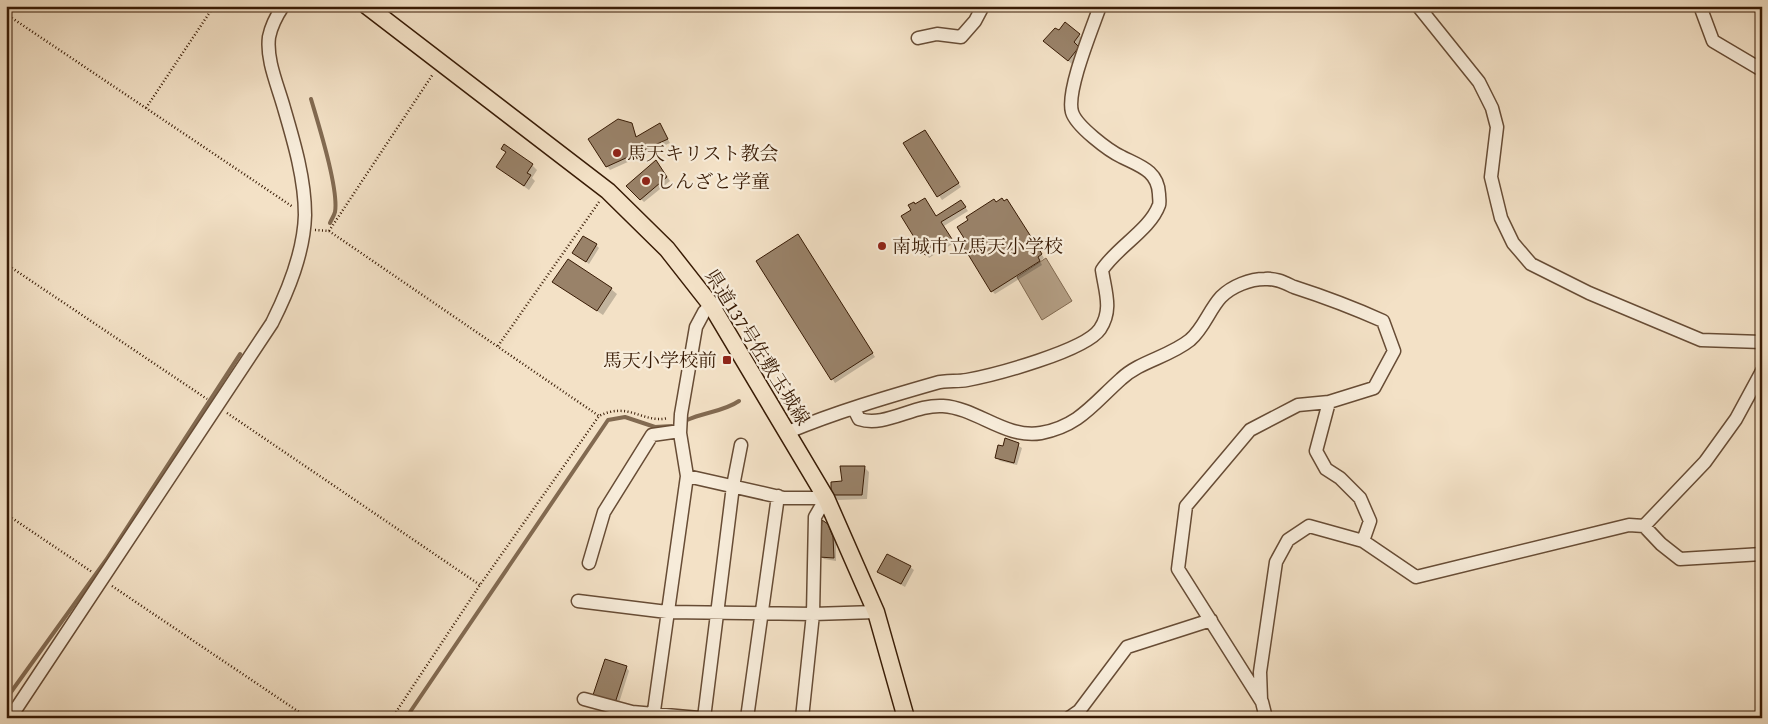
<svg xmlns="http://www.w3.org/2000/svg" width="1768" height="724" viewBox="0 0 1768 724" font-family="'Gentium Book Plus','Noto Serif JP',serif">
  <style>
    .water { fill: #b39e84; stroke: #826a51 }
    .shadow { fill: #0003 }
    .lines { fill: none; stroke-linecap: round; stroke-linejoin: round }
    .stream { stroke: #826a51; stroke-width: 4 }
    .building { fill: #998269; stroke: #381b05 }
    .minor-casing { stroke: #674c35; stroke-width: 15 }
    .major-casing { stroke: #381b05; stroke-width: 19 }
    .path { stroke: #381b05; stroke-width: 2.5; stroke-dasharray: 1 2.5; stroke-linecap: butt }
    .minor { stroke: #f7ecda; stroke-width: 12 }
    .major { stroke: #f3e1c6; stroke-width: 16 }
    .poi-dot { fill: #8f2418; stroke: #f7ecda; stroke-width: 2 }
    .labels { text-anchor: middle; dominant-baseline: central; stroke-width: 4.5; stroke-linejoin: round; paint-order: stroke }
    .poi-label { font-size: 19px; fill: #381b05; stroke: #f7ecda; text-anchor: start }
    .street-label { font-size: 19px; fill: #381b05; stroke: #f7ecda }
  </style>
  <rect width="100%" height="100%" fill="#f3e1c6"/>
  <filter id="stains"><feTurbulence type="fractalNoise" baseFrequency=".004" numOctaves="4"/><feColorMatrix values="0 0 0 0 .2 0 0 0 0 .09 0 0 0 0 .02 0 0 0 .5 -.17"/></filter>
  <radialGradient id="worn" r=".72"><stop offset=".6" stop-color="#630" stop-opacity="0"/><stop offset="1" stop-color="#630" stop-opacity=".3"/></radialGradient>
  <path class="water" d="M1046 258 1072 301 1042 320 1017 277Z"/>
  <path class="shadow" d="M1079 35 1084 40 1083 53 1073 65 1045 41Z
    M631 124 637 137 660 125 670 143 610 170 607 166Z
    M925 131 961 187 942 200 905 144Z
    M502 149 532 165 537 170 532 178 535 181 529 190 497 167 507 153Z
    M659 165 670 181 644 202 627 186Z
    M925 200 937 217 961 201 968 211 944 226 954 243 946 248 948 251 941 255 938 252 929 258 903 217Z
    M1007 201 1044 258 1040 261 1042 265 995 294 992 291 996 203Z
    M801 239 875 357 835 383 757 262Z
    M596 245 599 248 589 264 574 253Z
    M554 282 611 289 617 294 603 315Z
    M1015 444 1022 448 1017 465 1000 461 997 458 1004 447Z
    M864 467 869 472 867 499 838 500 833 495 843 482Z
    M827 525 836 542V561L824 559 821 556Z
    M910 567 914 570 905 587 879 572Z
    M626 667 629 671 618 706 597 701Z"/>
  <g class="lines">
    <path class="stream" d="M311 99C318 123 339 189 335 212 334 216 331 220 330 223
      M687 420C704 412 723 412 739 401
      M6 699 106 560 240 354
      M406 718 608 420 625 417 655 427 672 426"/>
  </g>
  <path class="building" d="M1065 22 1080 34 1074 42 1079 47 1068 61 1043 41 1055 28 1059 30Z
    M618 119 632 123 636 137 660 123 668 139 606 167 588 139Z
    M925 130 959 183 937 197 903 143Z
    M504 144 533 164 527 173 531 175 524 186 496 167 506 152 501 149Z
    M656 160 667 177 640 200 626 186Z
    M925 198 936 216 961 200 966 207 941 222 952 239 944 244 946 247 937 253 934 250 925 255 901 216 911 210 908 205 914 202 915 204Z
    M1002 198 1004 201 1007 199 1042 254 1038 257 1040 261 991 292 963 246 967 243 957 227 968 220 966 217 994 199 996 202Z
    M798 234 873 353 831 380 756 261Z
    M583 236 597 244 586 262 572 253Z
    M568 259 612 288 597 311 552 282Z
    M1005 438 1019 443 1014 463 995 458 998 445 1003 446Z
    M840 466H865L862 495H831V482L842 481Z
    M822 520 828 524 833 537 834 558 819 557Z
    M887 554 911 566 901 584 877 572Z
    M605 659 627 666 615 703 592 698Z"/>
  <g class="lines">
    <g class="minor-casing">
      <path id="minor" d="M1418 6 1479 82 1492 108 1497 127 1491 177 1501 218 1513 243 1531 264 1589 293 1701 340 1762 342
        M1700 6 1713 41 1762 70
        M918 38 937 34 961 37 975 21 983 6
        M1329 402 1316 451 1326 469 1340 478 1360 498 1370 521 1363 541
        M854 409 859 419C885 428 914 404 943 406 977 408 1005 439 1041 433 1079 426 1093 404 1121 379 1140 361 1169 357 1190 340 1204 328 1209 310 1221 297 1232 286 1250 279 1265 279 1276 278 1285 283 1294 287 1325 297 1354 308 1383 321L1394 351 1374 388 1329 402 1298 405 1250 430 1186 506 1178 569 1262 702 1266 718
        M788 432C836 412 887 397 936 383 946 380 957 382 967 380 994 375 1085 351 1100 329 1113 310 1105 291 1102 270 1117 247 1150 230 1159 205 1160 202 1159 198 1159 194 1158 171 1140 166 1122 157 1109 151 1076 126 1072 112 1066 91 1092 29 1100 6
        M687 476 784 498H826
        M1644 526 1661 544 1680 559 1762 554
        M589 563 604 512 652 435 680 431
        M578 601 667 612 813 614 876 612
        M584 699 632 712 699 718
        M1261 700 1260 672 1276 562 1288 540 1309 526 1363 541 1416 577 1629 525 1644 526 1705 462 1736 419 1762 371
        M10 718 272 323C288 291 304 253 305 215 305 179 294 142 284 108 278 86 266 60 269 37 271 27 277 15 283 6
        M653 718 687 476 680 433 681 414 696 327 704 312 711 305
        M704 718 733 486 741 445
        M747 718 778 496
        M802 718 813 614 815 517 826 498
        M1069 718 1079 711 1127 647 1211 620"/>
    </g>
    <g class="major-casing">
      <path id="major" d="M367 6 608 191 667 249 711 305 826 498 876 612 906 718"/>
    </g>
    <path class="path" d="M6 14 293 207
      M146 108 214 6
      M315 230 329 231 599 416
      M329 231 433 74
      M6 264 207 399
      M498 346 599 202
      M227 413 480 585
      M6 514 92 572
      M112 586 308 718
      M392 718 480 585 599 416C629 401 643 424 668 418"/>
    <use href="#minor" class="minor"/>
    <use href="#major" class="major"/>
  </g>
  <g class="poi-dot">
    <circle cx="617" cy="153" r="5"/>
    <circle cx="646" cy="181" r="5"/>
    <circle cx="882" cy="246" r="5"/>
    <rect x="722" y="355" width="10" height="10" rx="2.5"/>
  </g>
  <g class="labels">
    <g class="poi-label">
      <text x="627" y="153">馬天キリスト教会</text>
      <text x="656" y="181">しんざと学童</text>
      <text x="892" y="246">南城市立馬天小学校</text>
      <text x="717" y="360" text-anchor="end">馬天小学校前</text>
    </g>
    <g class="street-label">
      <text transform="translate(758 347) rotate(58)">県道137号佐敷玉城線</text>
    </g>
  </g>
  <rect width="1768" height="724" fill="none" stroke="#f3e1c6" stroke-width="25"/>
  <rect x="8" y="8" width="1753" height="709" fill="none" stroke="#381b05" stroke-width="2.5"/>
  <rect x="12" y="12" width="1743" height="699" fill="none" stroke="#381b05"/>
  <rect width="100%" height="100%" filter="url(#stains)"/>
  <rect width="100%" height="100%" fill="url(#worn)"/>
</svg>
